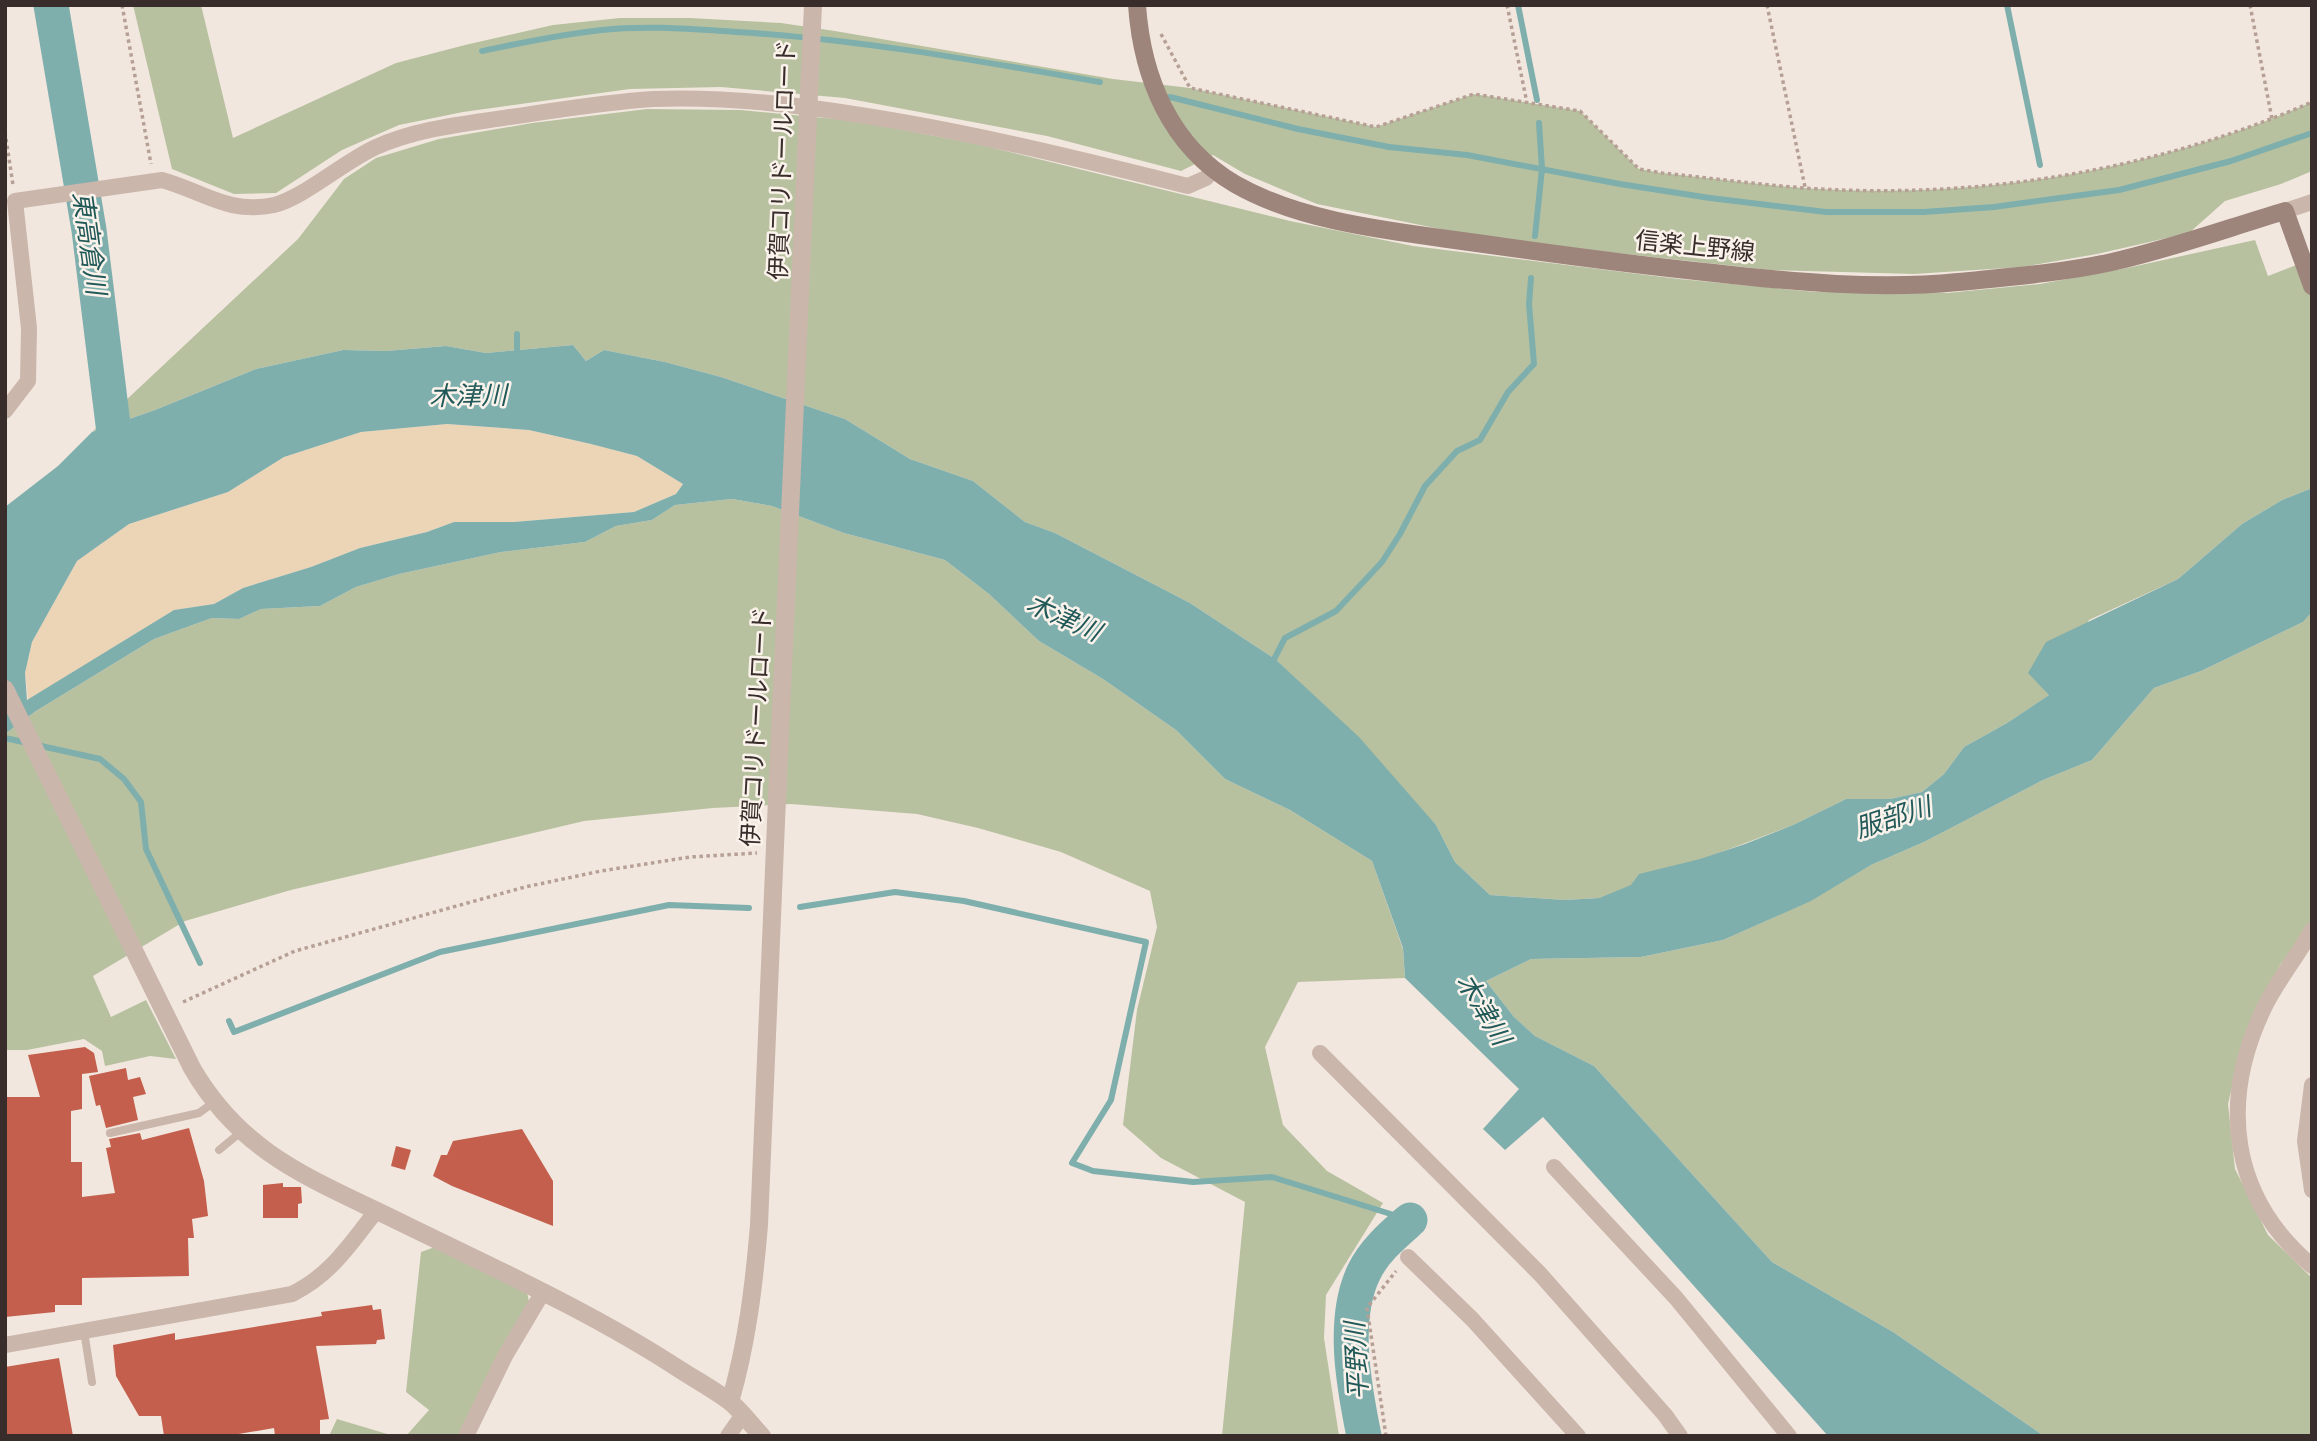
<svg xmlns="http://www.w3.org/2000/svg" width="2317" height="1441" viewBox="0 0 2317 1441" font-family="Inter,'Noto Sans JP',sans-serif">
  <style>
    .green { fill: #b8c19f }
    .sand { fill: #ecd5b7 }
    .water { fill: #7eafad; fill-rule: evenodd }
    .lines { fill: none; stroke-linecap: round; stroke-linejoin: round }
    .stream { stroke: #7eafad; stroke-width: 6 }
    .river { stroke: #7eafad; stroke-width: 35 }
    .building { fill: #c35f4c }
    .path { stroke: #b6a095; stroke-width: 3.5; stroke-dasharray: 3.5 3.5; stroke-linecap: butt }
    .service { stroke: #cab6ab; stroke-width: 8 }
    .minor { stroke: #cab6ab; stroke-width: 16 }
    .tertiary { stroke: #cab6ab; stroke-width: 18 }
    .secondary { stroke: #9e857c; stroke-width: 18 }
    .tertiary-bridge { stroke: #cab6ab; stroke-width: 18 }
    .labels { text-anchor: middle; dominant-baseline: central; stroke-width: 5; stroke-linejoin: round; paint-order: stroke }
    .street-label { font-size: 24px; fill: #382d2a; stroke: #faf2eb }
    .water-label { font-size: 26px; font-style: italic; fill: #205958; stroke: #faf2eb }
  </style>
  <rect width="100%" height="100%" fill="#f2e7df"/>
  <path class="green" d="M133 5H201L233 138 396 63 465 45 553 25 620 18H690L781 23 835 31 1113 79 1190 88 1376 127 1474 94 1580 111 1639 169 1662 173C1721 179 1782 188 1841 190 2001 196 2166 166 2312 102V171L2281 184 2225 201 2189 233 2097 254 2022 267 1914 274 1771 270 1562 247 1445 230 1317 204 1245 174 1213 155 1181 171 1047 136 845 98 721 87 630 89 463 112 399 125 342 150 276 193 234 194 172 169Z
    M647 109 741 110 856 121 982 145 1290 221 1413 246 1679 279 1816 292 1947 293 2040 284 2127 268 2255 240 2268 276 2312 259V488L2282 500 2242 524 2178 579 2089 620 2049 695 2007 723 1964 747 1944 774 1922 792 1890 799H1846L1793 825 1599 898 1565 900 1490 895 1455 862 1436 825 1275 659 1190 603 1055 533 1025 522 973 481 910 459 845 419 721 377 665 362 604 350 586 361 573 345 486 353 446 346 386 351 343 350 256 369 155 410 92 432 298 239 344 179 376 158 439 139 532 123Z
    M732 499 772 506 844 533 945 560 989 594 1039 641 1103 679 1176 730 1225 779 1290 810 1372 861 1403 949 1405 978 1298 982 1265 1047 1283 1125 1327 1171 1383 1203 1326 1295 1324 1338 1339 1436H1222L1245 1202 1161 1158 1123 1125 1137 1010 1157 927 1150 891 1061 852 978 828 917 814 791 804 713 808 584 821 291 890 185 921 93 976 111 1017 146 1000 176 1059 150 1056 105 1066 102 1051 84 1039 27 1050H5V734L36 711 154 639 212 618 239 619 261 609 320 606 356 587 399 574 501 552 585 542 616 526 652 520 675 505Z
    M2312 612V948L2282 962 2262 996 2243 1039 2228 1104 2235 1169 2268 1235 2312 1278V1436H2044L1893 1332 1772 1262 1594 1066 1535 1036 1514 1017 1486 981 1531 959 1641 957 1723 940 1810 901 1871 865 1924 842 2043 780 2092 760 2154 688 2201 671 2303 622Z
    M435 1247 527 1292 530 1306 461 1436H406L429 1410 406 1392 421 1252Z
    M337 1419 394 1436H329Z"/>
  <path class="sand" d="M447 424 529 430 591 444 637 456 683 484 676 494 634 512 514 522H454L427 532 360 548 311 567 243 588 214 604 174 610 28 700 25 673 32 642 77 561 129 524 228 492 284 457 361 432Z"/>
  <path class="water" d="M573 345 586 361 604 350 665 362 721 377 845 419 910 459 973 481 1025 522 1055 533 1190 603 1275 659 1359 737 1436 825 1455 862 1490 895 1565 900 1599 898 1631 885 1639 874 1700 859 1745 844 1793 825 1846 799H1890L1922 792 1944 774 1964 747 2007 723 2049 695 2028 673 2046 642 2178 579 2242 524 2282 500 2312 488V612L2303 622 2201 671 2154 688 2092 760 2043 780 1924 842 1871 865 1811 901 1723 940 1641 957 1531 959 1486 981 1514 1017 1535 1036 1594 1066 1772 1262 1893 1332 2044 1436H1828L1543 1117 1505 1150 1483 1129 1519 1089 1405 978 1403 948 1372 861 1290 810 1225 779 1176 730 1103 679 1039 641 989 594 945 560 844 533 772 506 732 499 675 505 652 520 616 526 585 542 501 552 399 574 356 587 320 606 261 609 239 619 212 618 154 639 36 711 5 734V507L58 466 92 432 155 410 256 369 343 350 386 351 446 346 486 353ZM447 424 529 430 591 444 637 456 683 484 676 494 634 512 514 522H454L427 532 360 548 311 567 243 588 214 604 174 610 27 700 25 673 32 642 77 561 129 524 228 492 284 457 361 432Z"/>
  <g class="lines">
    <path class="stream" d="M1518 5 1537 100
      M2007 5 2040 165
      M482 51C521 43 562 34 602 30 647 25 691 29 736 32 858 39 979 61 1100 82
      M1170 97 1298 129 1389 147 1467 155 1620 184 1710 198 1826 212H1924L1994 207 2119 190 2231 161 2312 133
      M1535 236 1542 169 1539 123
      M517 334V357
      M1271 665 1285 638 1336 611 1382 562 1400 534 1425 486 1457 451 1480 440 1508 392 1534 364 1529 304 1531 278
      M5 738 100 759 124 779 141 802 146 849 200 963
      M800 907 895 892 964 901 1146 942 1111 1100 1072 1163 1093 1171 1193 1182 1272 1177 1410 1220
      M229 1021 234 1032 440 952 669 905 749 908"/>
    <path class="river" d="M51 5 89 230 119 473
      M1364 1436C1354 1387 1341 1319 1364 1272 1374 1251 1393 1235 1410 1220"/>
  </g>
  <path class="building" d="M85 1047 94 1053 98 1072 82 1074V1109L71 1111V1162H82V1197L115 1193 106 1148 111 1147 109 1139 140 1133 142 1140 189 1128 204 1181 208 1216 192 1219 194 1238H188L189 1276 82 1278V1305H55V1312L5 1317V1097H40L28 1055Z
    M126 1068 128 1080 140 1077 146 1094 133 1097 138 1120 106 1128 100 1105 96 1106 89 1076Z
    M522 1129 553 1181V1226L452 1186 433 1176 441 1155H447L453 1141Z
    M396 1146 411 1150 405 1170 391 1166Z
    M283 1183V1187H301L302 1203 298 1204V1218H263V1185Z
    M372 1305 373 1310 381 1309 385 1339 377 1340 376 1344 316 1346 329 1419 320 1420V1436H275L274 1428 227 1436H164L161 1416H139L116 1376 113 1345 175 1333V1340L322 1316 321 1312Z
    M59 1358 73 1436H5V1367Z"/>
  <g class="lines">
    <path class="path" d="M122 5 151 164
      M1507 5 1527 103
      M1767 5 1805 187
      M2250 5 2272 119
      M1161 34 1190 88 1376 127 1474 94 1580 111 1639 169 1662 173C1721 179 1782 188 1841 190 2001 196 2166 166 2312 102
      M5 132 13 185
      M183 1002 295 951 525 887 601 871 690 857 757 853
      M1386 1436 1367 1308 1396 1271"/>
    <path class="service" d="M110 1133 199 1113 214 1102
      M219 1150 241 1132
      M84 1331 92 1382"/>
    <path class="minor" d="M2285 211 2312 202
      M5 411 28 381 29 328 15 201 162 180C202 191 229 215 274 205 303 198 345 161 376 147 418 128 465 124 510 117 558 110 606 102 653 99 722 96 792 104 860 115 971 132 1079 159 1188 186L1206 178 1214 169
      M2312 930C2297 957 2277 981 2264 1008 2219 1102 2230 1197 2312 1266
      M1320 1053 1540 1274 1665 1415 1680 1436
      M2312 1085 2305 1141 2312 1190
      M1554 1167 1676 1298 1789 1436
      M1408 1257 1472 1319 1578 1436
      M5 1345 292 1294C332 1274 350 1244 377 1210
      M466 1436 505 1356 543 1292
      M728 1436 742 1416"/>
    <path class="tertiary" d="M5 689 192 1068C244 1158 318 1181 406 1225 498 1270 593 1313 679 1369 696 1380 713 1389 729 1401 741 1410 751 1425 762 1436
      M730 1402C747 1344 754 1285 759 1225L776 822"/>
    <path class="secondary" d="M1137 5C1142 77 1170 146 1235 184 1306 225 1403 232 1484 244 1560 255 1637 265 1714 273 1794 282 1878 290 1958 282 2009 277 2062 273 2112 262 2170 249 2228 228 2285 211L2312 286"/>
    <path class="tertiary-bridge" d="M776 822 813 5"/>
  </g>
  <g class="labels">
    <g class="street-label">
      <text transform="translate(782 160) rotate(-88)">伊賀コリドールロード</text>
      <text transform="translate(1695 246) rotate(6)">信楽上野線</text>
      <text transform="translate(756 727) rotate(-87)">伊賀コリドールロード</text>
    </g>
    <g class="water-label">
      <text transform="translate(90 243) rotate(82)">東高倉川</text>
      <text transform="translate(468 395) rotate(-1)">木津川</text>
      <text transform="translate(1064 617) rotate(24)">木津川</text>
      <text transform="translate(1893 817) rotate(-18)">服部川</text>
      <text transform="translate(1484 1009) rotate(59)">木津川</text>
      <text transform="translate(1356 1361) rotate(-93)">平野川</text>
    </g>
  </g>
  <rect width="2317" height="1441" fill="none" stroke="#382d2a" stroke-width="14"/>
</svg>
